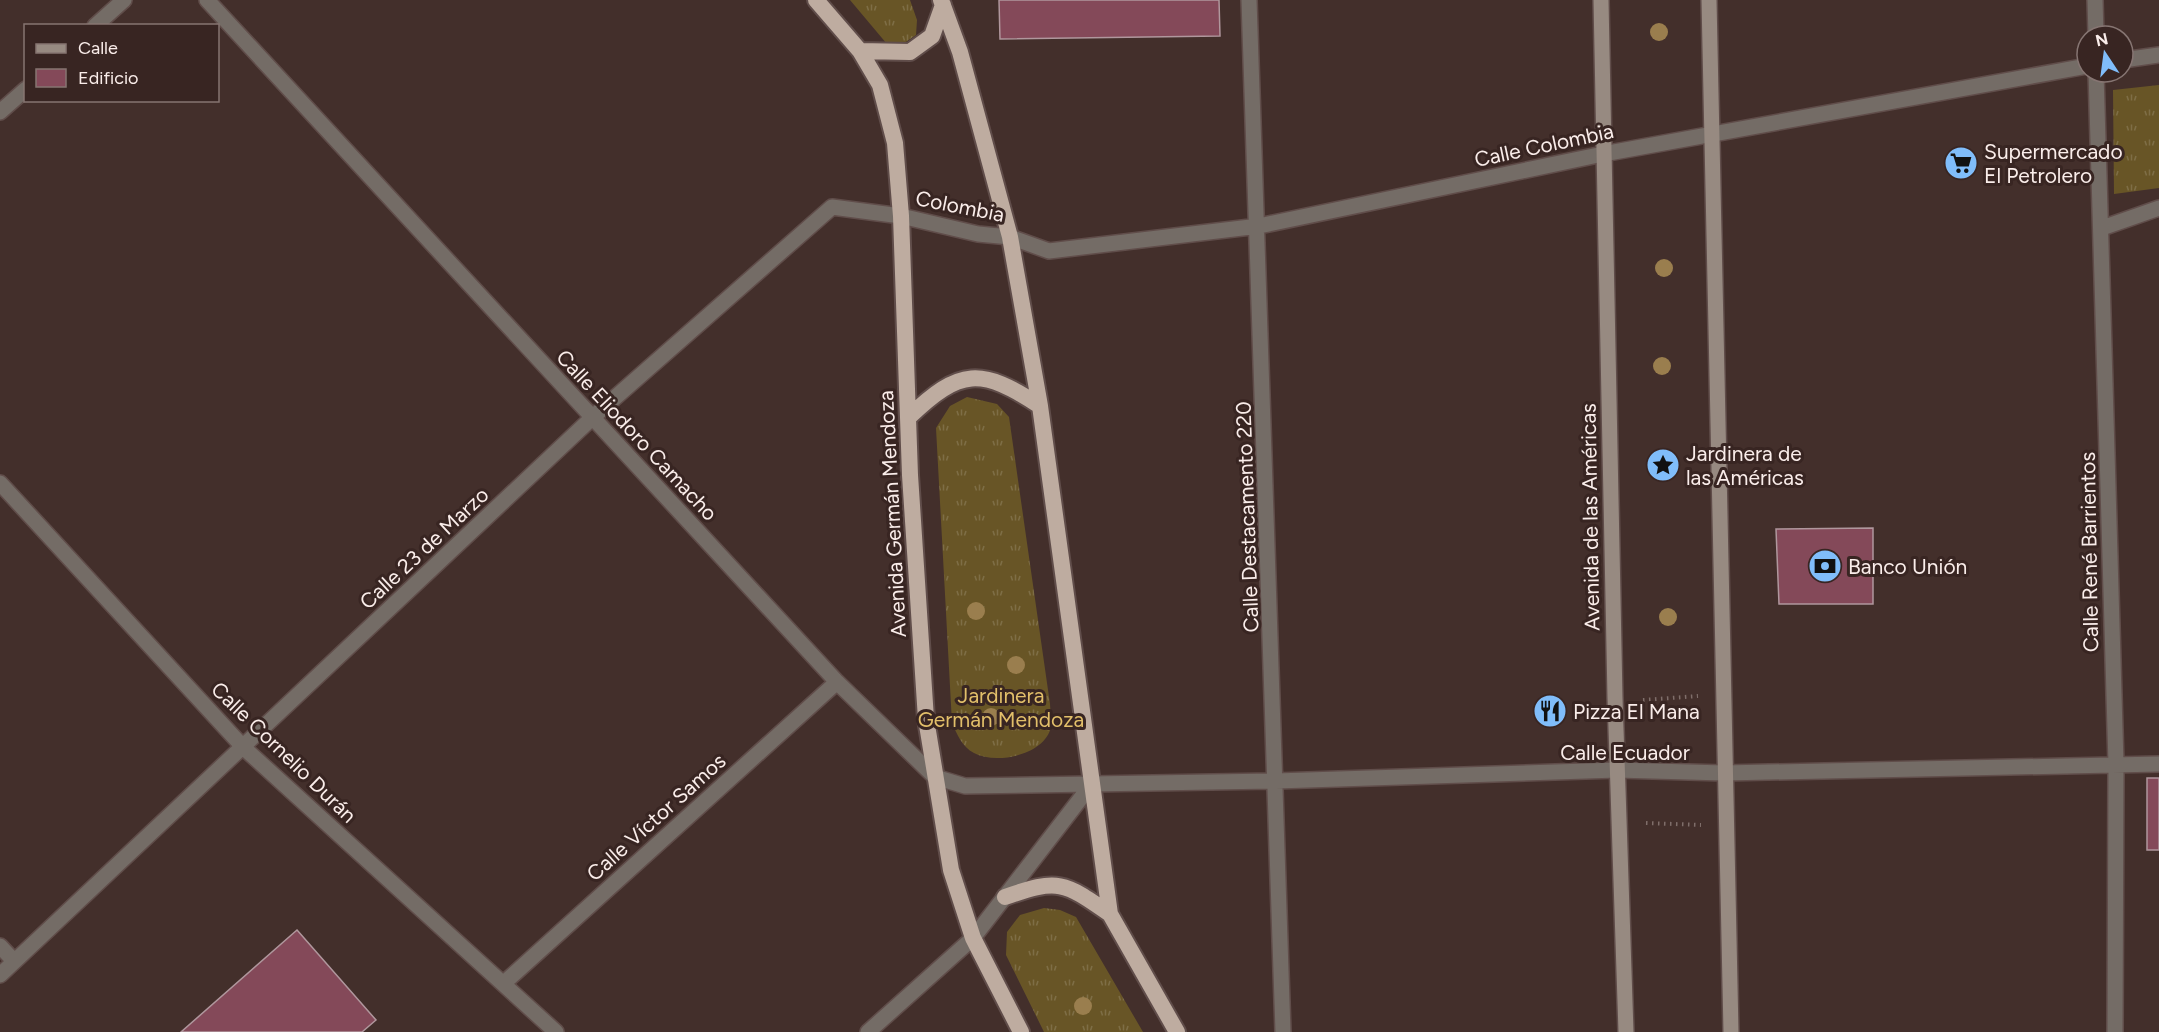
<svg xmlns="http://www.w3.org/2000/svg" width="2159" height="1032" viewBox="0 0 2159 1032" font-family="Figtree,sans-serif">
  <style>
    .grass { fill: url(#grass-tufts) }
    .building { fill: #844959; stroke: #b0979d; stroke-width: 1.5 }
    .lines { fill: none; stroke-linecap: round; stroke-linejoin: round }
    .minor-casing { stroke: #604d4a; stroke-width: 18 }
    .secondary-casing { stroke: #604d4a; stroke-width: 18 }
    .trunk-casing { stroke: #604d4a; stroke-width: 20 }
    .path { stroke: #7f6e6a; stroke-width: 4; stroke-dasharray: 1.5 4.5; stroke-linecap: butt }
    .minor { stroke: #746c66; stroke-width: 15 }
    .secondary { stroke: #978a81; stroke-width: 15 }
    .trunk { stroke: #beaca0; stroke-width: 16 }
    .tree { fill: #9a7e4e }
    .labels { text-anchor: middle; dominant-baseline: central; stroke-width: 6; stroke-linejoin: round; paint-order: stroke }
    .street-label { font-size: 21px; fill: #faedea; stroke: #382522 }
    .poi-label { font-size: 21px; fill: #faedea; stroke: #382522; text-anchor: start }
    .park-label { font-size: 21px; fill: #e2bf6a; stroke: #382522 }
  </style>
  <defs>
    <pattern id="grass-tufts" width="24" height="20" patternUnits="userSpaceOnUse" patternTransform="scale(1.5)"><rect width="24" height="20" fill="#685526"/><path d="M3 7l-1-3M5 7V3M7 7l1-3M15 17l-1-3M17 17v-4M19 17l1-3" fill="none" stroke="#7e6e46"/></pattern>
  </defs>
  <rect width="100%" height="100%" fill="#432f2b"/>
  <path class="grass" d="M850 0H910L917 20 916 35 903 44H887Z
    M2159 85V188L2114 194 2113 90Z
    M967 397 997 404 1009 417 1050 704C1050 711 1053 721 1051 727 1045 755 996 765 974 753 962 747 957 734 952 723L936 428 950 406Z
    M1044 908 1060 910 1076 917 1143 1032H1044L1006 955 1007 932 1020 915Z"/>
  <path class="building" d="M999 0H1219L1220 36 1000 39Z
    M1873 528V604H1779L1776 529Z
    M2147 778H2159V850H2147Z
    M297 930 376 1020 362 1032H181Z"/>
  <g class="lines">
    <g class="minor-casing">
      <path id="minor" d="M207 0 837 682 935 777 965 786 1276 781 1617 770 1724 773 2159 764
        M1249 0 1283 1032
        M2095 0 2096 36
        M95 26 124 0
        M2123 60 2159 55
        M2096 72 2116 764 2115 1032
        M0 112 26 89
        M2102 228 2159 208
        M0 483 244 748 556 1032
        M0 946 14 961
        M0 975 593 417 832 207 901 216 978 234 1010 237 1049 251 1259 226 1603 154 2087 66
        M504 983 837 682
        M868 1032 973 938 1091 785"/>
    </g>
    <g class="secondary-casing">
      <path id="secondary" d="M1601 0 1615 698 1626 1032
        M1709 0 1731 1032"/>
    </g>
    <g class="trunk-casing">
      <path id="trunk" d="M816 0 860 51 880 85 895 143 901 216 910 475 926 719 951 870 973 938 1021 1032
        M941 0 960 52 1010 237 1040 406 1110 914 1177 1032
        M860 51 910 52 932 36 943 5
        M909 417C960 368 981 367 1040 406
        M1005 897C1059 878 1064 882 1110 914"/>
    </g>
    <path class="path" d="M1643 700 1698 696
      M1646 823 1701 825"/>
    <use href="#minor" class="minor"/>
    <use href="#secondary" class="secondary"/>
    <use href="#trunk" class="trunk"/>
  </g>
  <g class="tree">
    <circle cx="1659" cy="32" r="9"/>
    <circle cx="1664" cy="268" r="9"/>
    <circle cx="1662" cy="366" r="9"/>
    <circle cx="976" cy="611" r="9"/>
    <circle cx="1668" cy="617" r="9"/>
    <circle cx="1016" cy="665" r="9"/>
    <circle cx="991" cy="717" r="9"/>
    <circle cx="1083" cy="1006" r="9"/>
  </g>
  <defs>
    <g id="supermarket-disc" transform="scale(1.725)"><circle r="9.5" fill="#80bdfa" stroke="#382522"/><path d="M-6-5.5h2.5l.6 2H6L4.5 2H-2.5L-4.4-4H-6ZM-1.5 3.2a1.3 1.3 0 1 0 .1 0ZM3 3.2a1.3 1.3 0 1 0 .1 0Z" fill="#111"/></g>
    <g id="sight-disc" transform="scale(1.725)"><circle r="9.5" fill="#80bdfa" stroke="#382522"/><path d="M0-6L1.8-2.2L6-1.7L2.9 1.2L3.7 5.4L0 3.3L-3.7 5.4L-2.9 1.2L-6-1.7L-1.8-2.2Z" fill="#111"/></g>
    <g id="bank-disc" transform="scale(1.725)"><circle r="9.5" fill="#80bdfa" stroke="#382522"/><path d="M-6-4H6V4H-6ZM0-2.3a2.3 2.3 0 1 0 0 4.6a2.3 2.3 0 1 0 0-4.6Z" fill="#111"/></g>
    <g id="restaurant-disc" transform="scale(1.725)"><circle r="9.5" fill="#80bdfa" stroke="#382522"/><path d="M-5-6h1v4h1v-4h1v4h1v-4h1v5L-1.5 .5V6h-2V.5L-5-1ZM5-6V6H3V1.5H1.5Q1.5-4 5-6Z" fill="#111"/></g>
  </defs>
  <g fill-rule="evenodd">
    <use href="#supermarket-disc" x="1961" y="163"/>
    <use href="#sight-disc" x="1663" y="465"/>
    <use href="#bank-disc" x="1825" y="566"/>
    <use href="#restaurant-disc" x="1550" y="711"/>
  </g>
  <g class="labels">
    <g class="street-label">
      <text transform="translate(1544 145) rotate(-12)">Calle Colombia</text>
      <text transform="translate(960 206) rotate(11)">Colombia</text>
      <text transform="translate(637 435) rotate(47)">Calle Eliodoro Camacho</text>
      <text transform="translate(892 514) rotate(-93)">Avenida Germán Mendoza</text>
      <text transform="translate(1247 517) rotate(-92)">Calle Destacamento 220</text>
      <text transform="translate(1590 517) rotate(-91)">Avenida de las Américas</text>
      <text transform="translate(424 548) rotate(-43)">Calle 23 de Marzo</text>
      <text transform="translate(2089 552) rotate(-91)">Calle René Barrientos</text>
      <text transform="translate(284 752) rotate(44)">Calle Cornelio Durán</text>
      <text x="1625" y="752">Calle Ecuador</text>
      <text transform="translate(656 817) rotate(-42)">Calle Víctor Samos</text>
    </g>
    <g class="poi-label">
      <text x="1984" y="151">Supermercado<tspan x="1984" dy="24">El Petrolero</tspan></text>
      <text x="1686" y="453">Jardinera de<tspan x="1686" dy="24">las Américas</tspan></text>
      <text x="1848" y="566">Banco Unión</text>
      <text x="1573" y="711">Pizza El Mana</text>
    </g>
    <g class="park-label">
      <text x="1001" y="695">Jardinera<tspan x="1001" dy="24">Germán Mendoza</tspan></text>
    </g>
  </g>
  <rect x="24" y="24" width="195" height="78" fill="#382522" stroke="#867572" stroke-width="1.5"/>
  <rect x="36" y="44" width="30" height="9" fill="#978a81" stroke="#867572" stroke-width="1.5"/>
  <text x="78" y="54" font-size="18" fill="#faedea">Calle</text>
  <rect x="36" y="69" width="30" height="18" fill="#844959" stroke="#867572" stroke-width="1.5"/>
  <text x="78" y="84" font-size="18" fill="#faedea">Edificio</text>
  <g transform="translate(2105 54) rotate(347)"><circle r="28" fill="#382522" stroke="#867572" stroke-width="1.5"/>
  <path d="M0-4.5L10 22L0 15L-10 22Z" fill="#80bdfa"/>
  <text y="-9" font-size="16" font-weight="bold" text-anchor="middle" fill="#faedea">N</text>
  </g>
</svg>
